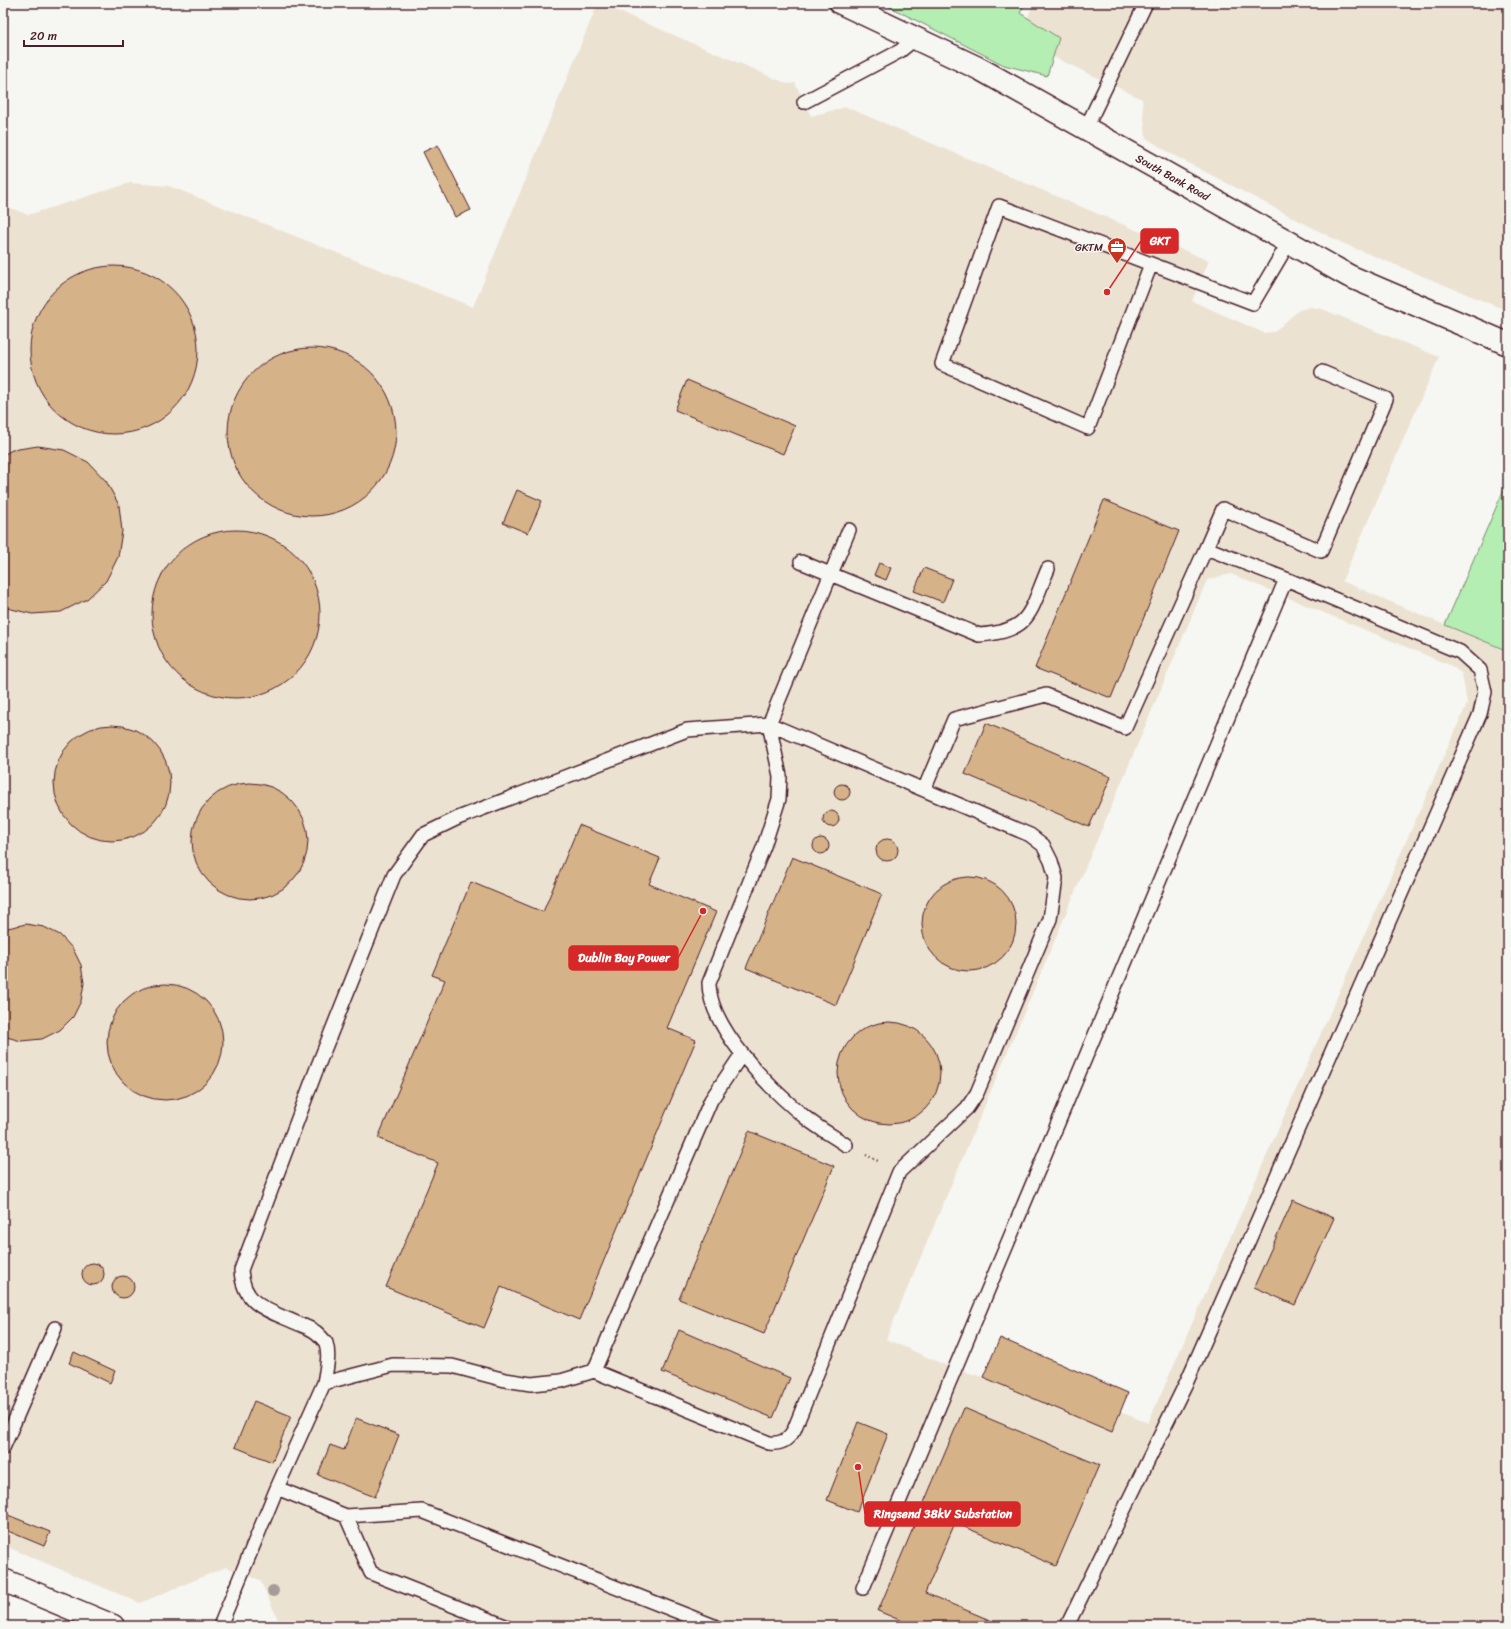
<svg xmlns="http://www.w3.org/2000/svg" width="1511" height="1629" viewBox="0 0 1511 1629" font-family="Sriracha,sans-serif">
  <style>
    .built { fill: #ece2d2; fill-rule: evenodd }
    .green { fill: #b4eeb3; stroke: #7f866f }
    .building { fill: #d6b288; stroke: #4a1f2b }
    .lines { fill: none; stroke-linecap: round; stroke-linejoin: round }
    .service-casing { stroke: #4a1f2b; stroke-width: 16 }
    .minor-casing { stroke: #4a1f2b; stroke-width: 25 }
    .path { stroke: #4a1f2b; stroke-width: 2.5; stroke-dasharray: 1 3; stroke-linecap: butt }
    .service { stroke: #f6f6f2; stroke-width: 13 }
    .minor { stroke: #f6f6f2; stroke-width: 22 }
    .tree { fill: #a69c97 }
    .labels { text-anchor: middle; dominant-baseline: central; stroke-width: 3; stroke-linejoin: round; paint-order: stroke }
    .street-label { font-size: 11px; fill: #4a1f2b; stroke: #f6f6f2 }
    .poi-label { font-size: 11px; fill: #4a1f2b; stroke: #f6f6f2; text-anchor: end }
    .leader { fill: none; stroke: #d62828; stroke-width: 1.5 }
    .callout-dot { fill: #d62828; stroke: #f6f6f2; stroke-width: 1.5 }
    .callout { fill: #d62828; stroke: #d62828; stroke-width: 1.5 }
    .callout-label { font-size: 12px; text-anchor: middle; font-weight: bold; fill: #fff }
  </style>
  <rect width="100%" height="100%" fill="#f6f6f2"/>
  <filter id="ink" filterUnits="userSpaceOnUse"><feTurbulence type="fractalNoise" baseFrequency=".025" numOctaves="2"/><feDisplacementMap in="SourceGraphic" scale="8" xChannelSelector="R" yChannelSelector="G"/><feConvolveMatrix kernelMatrix="1 2 1 2 8 2 1 2 1" color-interpolation-filters="sRGB"/></filter>
  <g filter="url(#ink)">
    <path class="built" d="M598 3H609L608 7 788 84 795 83 811 116 846 107 1209 261 1192 301 1264 333 1274 332 1299 310 1311 307 1322 309 1439 357 1342 581 1508 652V1626H281L260 1580 226 1567 140 1603 3 1545V205L28 215 130 183 169 186 473 307ZM1231 574 1452 666 1462 674 1467 704 1148 1423 1120 1412 1112 1432 983 1377 954 1369 886 1339 1207 580Z
      M1034 3H1508V311L1342 243 1173 155 1146 138 1142 99 1018 40Z"/>
    <path class="green" d="M882 3H1025L1020 13 1059 38 1047 76 1004 65Z
      M1508 480V651L1445 625Z"/>
    <path class="building" d="M438 145 471 210 455 217 423 152Z
      M30 350a84 84 0 1 1 168 0a84 84 0 1 1-168 0Z
      M228 432a84 84 0 1 1 168 0a84 84 0 1 1-168 0Z
      M687 380 795 426 783 454 675 410Z
      M38 446 64 450 88 462 106 481 119 505 122 531 118 557 106 581 87 599 61 612 32 614 3 607V455L12 450Z
      M517 490 542 501 528 533 503 523Z
      M1104 500 1179 531 1111 698 1035 668Z
      M152 614a84 84 0 1 1 168 0a84 84 0 1 1-168 0Z
      M879 563 891 568 886 580 874 575Z
      M924 568 952 579 943 602 914 591Z
      M986 723 1111 777 1089 827 965 774Z
      M54 783a58 58 0 1 1 116 0a58 58 0 1 1-116 0Z
      M192 841a58 58 0 1 1 116 0a58 58 0 1 1-116 0Z
      M834 792a8 8 0 1 1 16 0a8 8 0 1 1-16 0Z
      M823 819a8 8 0 1 1 16 0a8 8 0 1 1-16 0Z
      M579 825 660 858 649 884 716 912 667 1028 696 1040 579 1320 501 1287 484 1328 386 1287 438 1163 378 1138 445 980 432 975 471 882 543 912Z
      M813 846a8 8 0 1 1 16 0a8 8 0 1 1-16 0Z
      M876 850a11 11 0 1 1 22 0a11 11 0 1 1-22 0Z
      M792 857 882 894 836 1005 746 968Z
      M922 924a47 47 0 1 1 94 0a47 47 0 1 1-94 0Z
      M26 924 44 927 60 935 73 949 81 965 84 983 81 1001 73 1017 60 1030 42 1039 21 1041 3 1036V929Z
      M107 1042a58 58 0 1 1 116 0a58 58 0 1 1-116 0Z
      M838 1073a51 51 0 1 1 102 0a51 51 0 1 1-102 0Z
      M749 1131 834 1166 764 1334 679 1299Z
      M1293 1200 1334 1218 1295 1305 1254 1287Z
      M82 1274a11 11 0 1 1 22 0a11 11 0 1 1-22 0Z
      M112 1287a11 11 0 1 1 22 0a11 11 0 1 1-22 0Z
      M679 1330 790 1378 773 1418 662 1372Z
      M1000 1338 1128 1393 1112 1432 983 1377Z
      M74 1352 115 1371 110 1383 69 1363Z
      M254 1401 291 1416 272 1462 235 1447Z
      M964 1408 1099 1465 1056 1566 955 1523 925 1593 1004 1626H914L878 1611Z
      M356 1418 399 1435 375 1497 318 1475 330 1445 344 1450Z
      M858 1422 888 1434 857 1512 827 1500Z
      M3 1513 50 1532 44 1546 3 1529Z"/>
    <g class="lines">
      <g class="service-casing">
        <path id="service" d="M804 102 900 51 916 38
          M1086 128 1146 3
          M1151 264 1088 428 942 364 999 206 1253 303 1289 242
          M1206 548 1223 509 1321 551 1386 399 1322 372
          M801 562 979 635C1032 631 1029 613 1048 569
          M924 790 954 719 1046 695 1125 728 1206 548 1286 579 1460 652 1480 670 1485 692 1480 714 1188 1379 1067 1626
          M846 1145C833 1136 818 1128 806 1118 771 1090 709 1028 709 983L764 846 779 799 780 776 769 724 849 530
          M594 1371 711 1100 742 1054
          M3 1448 55 1328
          M277 1488 346 1516 422 1511 714 1626
          M346 1516 371 1573 505 1626
          M863 1588 1286 579
          M220 1626 277 1488 324 1383C326 1370 330 1356 326 1343 324 1340 321 1337 318 1334 313 1329 306 1327 299 1324 271 1311 243 1307 241 1270L317 1068 394 875 423 835 458 818 687 730 769 724 1030 835 1043 845 1051 861 1056 878 1050 919 977 1093 967 1108 899 1172 794 1430C787 1441 781 1444 769 1443L594 1371 561 1381 531 1384 505 1380 452 1366 393 1365 324 1383"/>
      </g>
      <g class="minor-casing">
        <g id="minor">
          <path id="s1" d="M841 3 980 69 1349 276 1508 344"/>
          <path d="M3 1580 113 1626"/>
        </g>
      </g>
      <path class="path" d="M866 1155 878 1161"/>
      <use href="#service" class="service"/>
      <use href="#minor" class="minor"/>
    </g>
    <circle class="tree" cx="273" cy="1591" r="6"/>
  </g>
  <defs>
    <g id="office-pin" transform="scale(1)"><path d="M0 17L-7.5 6A9.5 9.5 0 1 1 7.5 6Z" fill="#c8321e" stroke="#f6f6f2"/><path d="M-6-3h4V-5.5h4V-3h4V5H-6ZM-1-4.5V-3h2v-1.5ZM-6 0V1H6V0Z" fill="#fff"/></g>
  </defs>
  <g fill-rule="evenodd">
    <use href="#office-pin" x="1117" y="247"/>
  </g>
  <g class="labels">
    <g class="street-label">
      <text stroke="none"><textPath href="#s1" startOffset="375">South Bank Road</textPath></text>
    </g>
    <g class="poi-label">
      <text x="1103" y="247">GKTM</text>
    </g>
  </g>
  <path class="leader" d="M1107 292L1141 241M703 911L678 958M858 1467L865 1514"/>
  <g class="callout-dot">
    <circle cx="1107" cy="292" r="4"/>
    <circle cx="703" cy="911" r="4"/>
    <circle cx="858" cy="1467" r="4"/>
  </g>
  <g class="callout">
    <rect x="1141" y="229" width="37" height="24" rx="4"/>
    <rect x="569" y="946" width="109" height="24" rx="4"/>
    <rect x="865" y="1502" width="155" height="24" rx="4"/>
  </g>
  <g class="callout-label">
    <text x="1160" y="245">GKT</text>
    <text x="624" y="962">Dublin Bay Power</text>
    <text x="943" y="1518">Ringsend 38kV Substation</text>
  </g>
  <rect width="1511" height="1629" fill="none" stroke="#f6f6f2" stroke-width="16"/>
  <rect x="8" y="8" width="1495" height="1613" fill="none" stroke="#4a1f2b" stroke-width="1.5" filter="url(#ink)"/>
  <path d="M24 40v6h99v-6" fill="none" stroke="#4a1f2b" stroke-width="2"/>
  <text x="30" y="40" font-size="12" fill="#4a1f2b" stroke="#f6f6f2" stroke-width="3" paint-order="stroke">20 m</text>
</svg>
